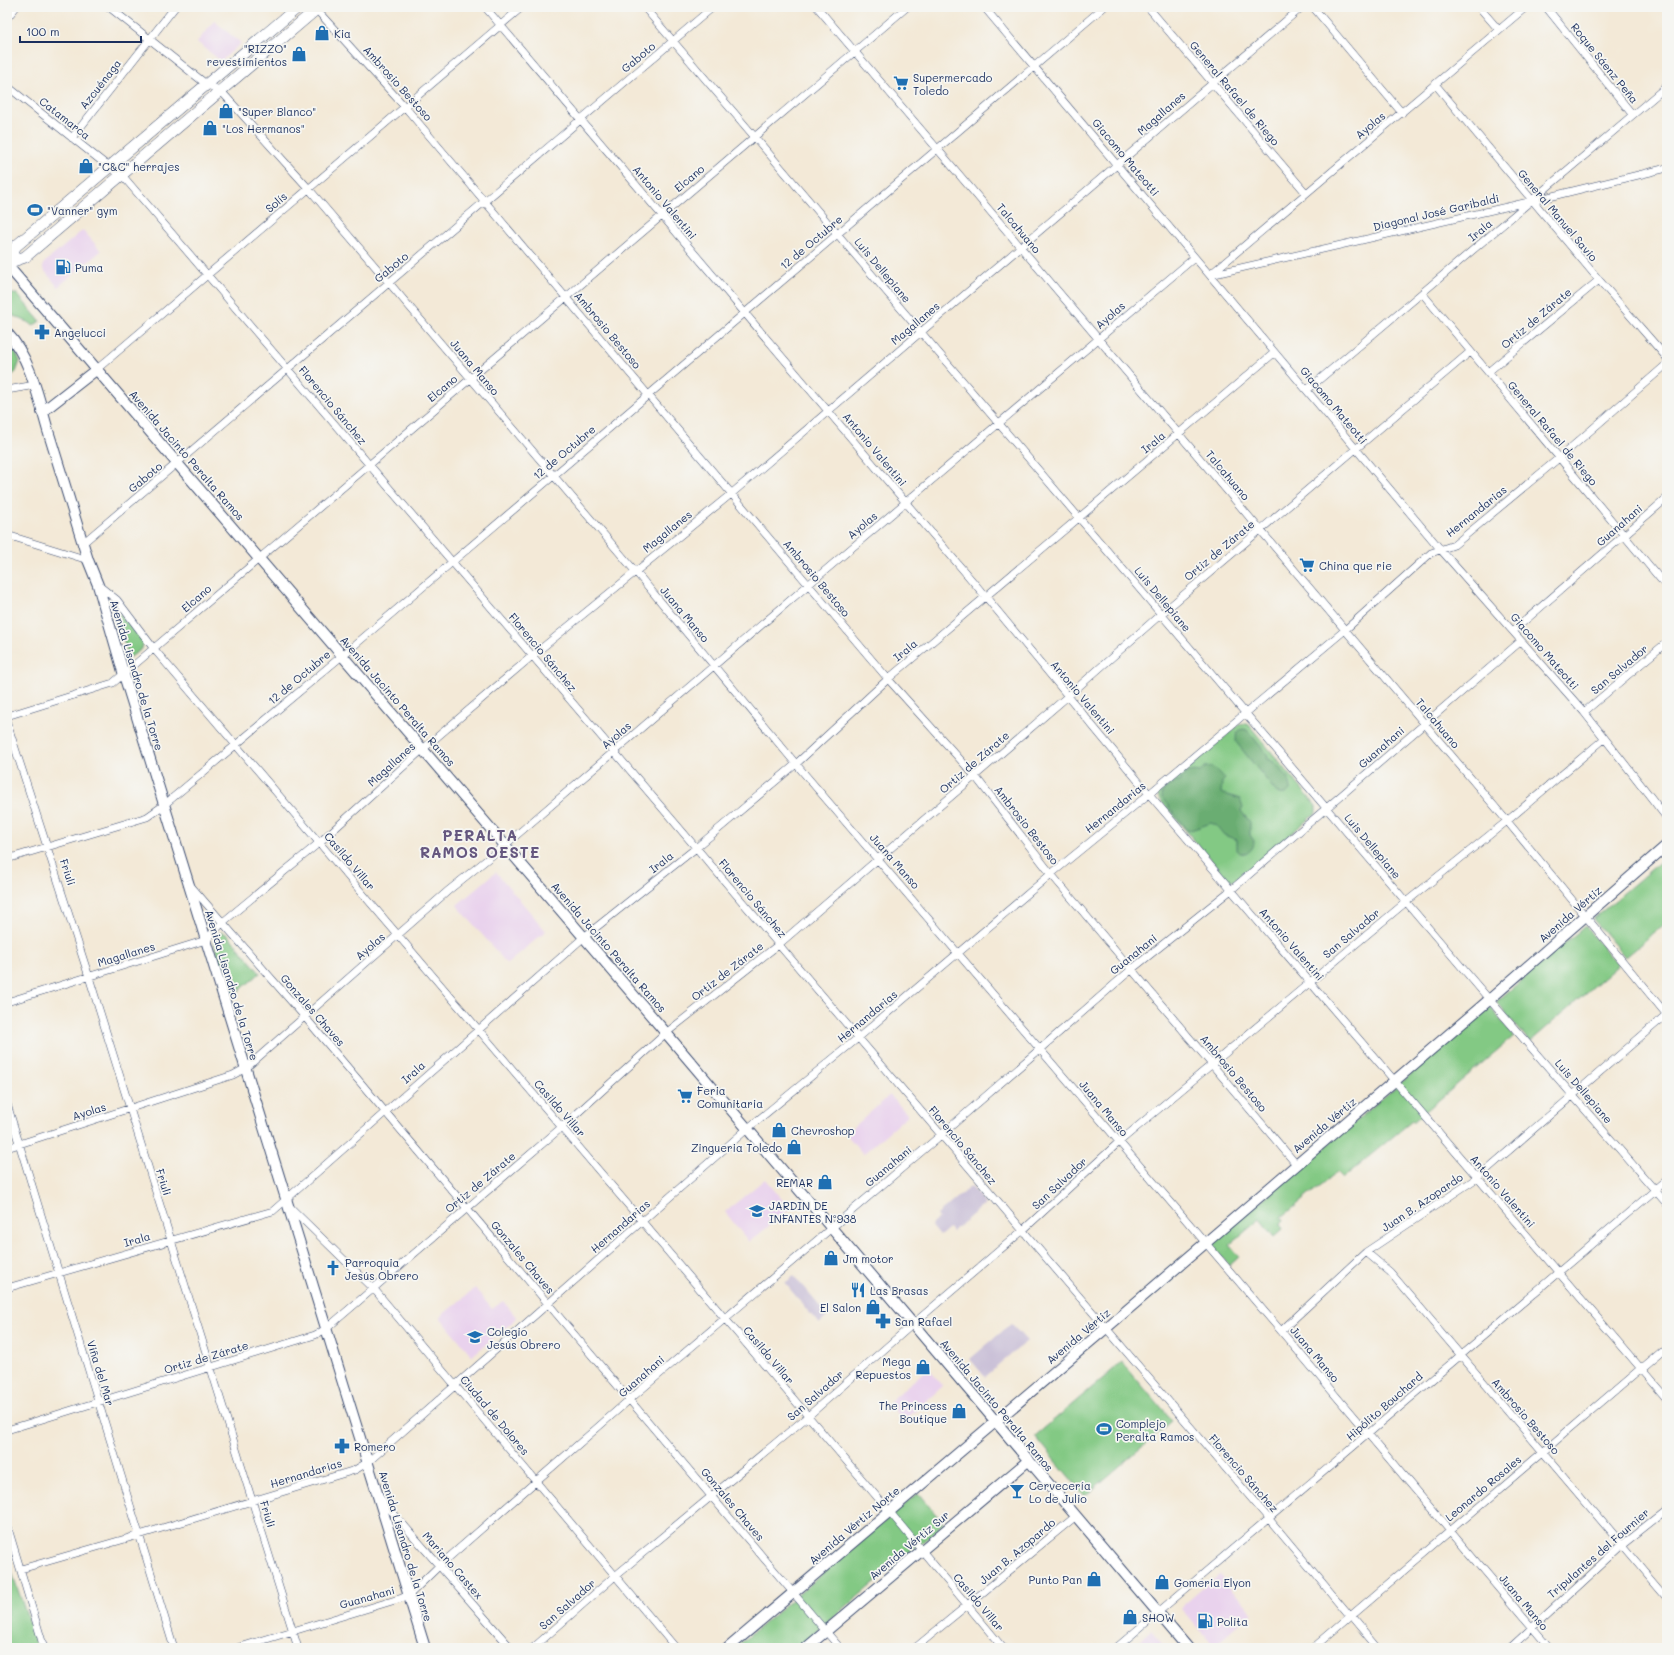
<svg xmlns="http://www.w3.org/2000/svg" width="1674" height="1655" viewBox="0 0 1674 1655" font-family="Mali,sans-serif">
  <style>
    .built { fill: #e9d2ed }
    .industrial { fill: #c9bfd7 }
    .green { fill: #83c984; stroke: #4f7c71 }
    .forest { fill: #6aad72; stroke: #426e68 }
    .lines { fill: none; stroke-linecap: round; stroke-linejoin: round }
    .street-casing { stroke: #3b4b70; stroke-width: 8 }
    .secondary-casing { stroke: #3b4b70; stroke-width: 12 }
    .primary-casing { stroke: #3b4b70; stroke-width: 12 }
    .street { stroke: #fff; stroke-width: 7 }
    .secondary { stroke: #fff; stroke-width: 10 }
    .primary { stroke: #fff; stroke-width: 11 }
    .labels { text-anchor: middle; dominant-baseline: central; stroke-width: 3.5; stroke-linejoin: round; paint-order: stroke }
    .poi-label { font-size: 11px; fill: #1b2f5e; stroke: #f6f6f2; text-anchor: start }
    .street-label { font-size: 11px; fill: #1b2f5e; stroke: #f6f6f2 }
    .district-label { font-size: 15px; font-weight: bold; letter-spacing: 1px; fill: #65577f; stroke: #f6f6f2 }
  </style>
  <rect width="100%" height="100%" fill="#f6f6f2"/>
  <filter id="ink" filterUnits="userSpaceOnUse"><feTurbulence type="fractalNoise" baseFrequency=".025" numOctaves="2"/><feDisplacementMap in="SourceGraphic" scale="8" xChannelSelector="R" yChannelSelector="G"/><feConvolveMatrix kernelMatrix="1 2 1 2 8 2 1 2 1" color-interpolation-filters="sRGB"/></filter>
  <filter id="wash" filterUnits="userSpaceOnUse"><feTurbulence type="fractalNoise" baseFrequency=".012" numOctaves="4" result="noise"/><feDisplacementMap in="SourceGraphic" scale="16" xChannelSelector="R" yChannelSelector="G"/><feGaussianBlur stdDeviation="0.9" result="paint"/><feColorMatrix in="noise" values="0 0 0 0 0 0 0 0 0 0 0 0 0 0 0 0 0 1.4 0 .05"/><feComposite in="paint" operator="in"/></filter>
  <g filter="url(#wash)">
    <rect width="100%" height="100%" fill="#f3e9d7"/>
    <path class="built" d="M214 21 241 43 221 61 197 42Z
      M83 230 101 251 58 287 43 269V264Z
      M496 872 546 931 507 964 457 905Z
      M890 1095 908 1115 863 1154 846 1134Z
      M765 1179 790 1209 749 1242 725 1212Z
      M475 1288 492 1309 503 1301 517 1318 472 1356 440 1317Z
      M928 1368 943 1386 904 1421 888 1403Z
      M1219 1574 1252 1613 1214 1646 1180 1608Z
      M1152 1631 1166 1648H1132L1136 1645Z"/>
    <path class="industrial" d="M971 1186 985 1204 952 1232 949 1228 940 1236 931 1225 939 1218 937 1215Z
      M794 1276 828 1316 819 1324 785 1283Z
      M1011 1324 1027 1341 985 1377 970 1359Z"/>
    <path class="green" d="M7 294H17L40 321 33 326 30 323 7 313Z
      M7 337 20 361 16 372 7 379Z
      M114 610 117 611 144 640 142 649 129 658Z
      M1244 723 1249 725 1316 806V813L1234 881 1228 880 1159 799 1158 795 1159 792 1240 724Z
      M1667 856V922L1625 957 1593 919Z
      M1585 926 1618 965 1530 1042 1496 1002Z
      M222 932 228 935 260 973 231 998 214 942 216 935Z
      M1490 1007 1514 1036 1413 1122 1412 1121 1343 1178 1337 1172 1282 1217 1284 1220 1280 1224 1283 1229 1274 1237 1260 1219 1229 1245 1239 1257 1229 1266 1211 1244Z
      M1122 1362 1172 1421 1085 1496 1035 1436Z
      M918 1493 944 1524 797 1648H735Z
      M7 1558 38 1648H7Z"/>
    <path class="forest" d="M1243 729 1247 730 1267 754 1268 759C1277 762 1291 779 1291 789 1287 794 1283 796 1277 793L1236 742C1236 735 1236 731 1243 729Z
      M1205 767C1214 766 1220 772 1225 779L1222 782 1221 793 1240 799 1243 808 1241 811 1250 822V835L1254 841C1254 848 1251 850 1246 854L1240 853 1237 850V840L1224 835 1216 825 1211 823 1188 831 1162 798V792L1174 783 1180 781C1185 772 1190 770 1200 772Z"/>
  </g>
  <g filter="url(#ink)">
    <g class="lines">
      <g class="street-casing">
        <path id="street" d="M109 7 206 84 221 91 309 189 635 571 796 764 1281 1331 1549 1648
          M314 7 405 107 888 679 975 776 1051 874 1296 1164
          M485 7 986 597 1149 794 1667 1399
          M644 7 1488 998 1667 1204
          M817 7 1507 821 1667 1015
          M984 7 1441 550 1584 712 1667 818
          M1148 7 1306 193
          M1313 7 1402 113
          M1479 7 1498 29
          M1546 7 1632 114
          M7 18 16 7
          M1435 84 1599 280 1667 358
          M7 86 109 167 122 175 1269 1519 1377 1648
          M72 138 175 7
          M1211 274 1526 7
          M1210 275 1532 201 1667 168
          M1422 293 1667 587
          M97 369 522 7
          M1488 372 1599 280
          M7 390 35 385
          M1307 390 1667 86
          M7 535 88 560
          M83 543 713 7
          M98 585 117 600 154 649 889 1511 1003 1648
          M1513 631 1667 498
          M1584 712 1667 642
          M7 716 113 683 907 7
          M7 723 89 977 298 1648
          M7 859 147 817 164 805 343 655 1104 7
          M190 885 304 1016 840 1648
          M7 1002 206 940 223 922 320 842 423 749 532 656 731 494 1302 7
          M7 1104 174 1648
          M7 1148 233 1075 246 1068 449 890 505 845 808 585 1194 258
          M289 1206 374 1289 676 1648
          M1366 1252 1390 1272 1667 1598
          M7 1288 273 1211 584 937 696 848 796 764 888 679 1274 353
          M1281 1331 1366 1252 1477 1178 1667 1014
          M7 1430 315 1335 326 1329 562 1127 666 1033 778 945 1068 696 1161 614 1470 352
          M381 1499 511 1648
          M7 1525 44 1648
          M21 1569 139 1535 355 1470 368 1462 747 1129 858 1038 1051 874 1149 794 1345 630 1431 553 1454 545 1559 458 1667 364
          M237 1648 402 1598 409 1595 439 1566 629 1400 941 1135 1132 969 1231 890 1521 641
          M533 1648 615 1576 807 1417 913 1324 1022 1231 1119 1142 1406 902 1507 821 1604 739
          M915 1648 1076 1516
          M1116 1648 1667 1180
          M1313 1648 1667 1346
          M1510 1648 1623 1544 1667 1509"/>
      </g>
      <g class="secondary-casing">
        <path id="secondary" d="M7 265 666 1033 1188 1648
          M7 333C31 358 39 401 49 434 62 476 75 518 88 560L98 585 124 675 425 1648
          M42 412 97 369
          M728 1648 1105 1329 1489 1000 1667 845
          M806 1648 1029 1460"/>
      </g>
      <g class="primary-casing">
        <path id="primary" d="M7 261 16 246 298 7
          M7 263 25 257 319 7"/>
      </g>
      <use href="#street" class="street"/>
      <use href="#secondary" class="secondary"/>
      <use href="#primary" class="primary"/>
    </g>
  </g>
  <defs>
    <g id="shop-bare" transform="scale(1.2)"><path d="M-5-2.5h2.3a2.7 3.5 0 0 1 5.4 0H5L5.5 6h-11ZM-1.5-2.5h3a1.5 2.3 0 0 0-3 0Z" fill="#1f6fb2" stroke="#f6f6f2" stroke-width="2.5" paint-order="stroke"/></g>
    <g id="supermarket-bare" transform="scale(1.2)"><path d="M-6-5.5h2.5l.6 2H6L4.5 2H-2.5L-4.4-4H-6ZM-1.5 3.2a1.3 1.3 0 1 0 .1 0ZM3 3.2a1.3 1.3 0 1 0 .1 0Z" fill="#1f6fb2" stroke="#f6f6f2" stroke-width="2.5" paint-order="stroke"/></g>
    <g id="stadium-bare" transform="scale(1.2)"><path d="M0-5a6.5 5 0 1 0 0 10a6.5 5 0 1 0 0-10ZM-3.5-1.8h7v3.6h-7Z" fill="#1f6fb2" stroke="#f6f6f2" stroke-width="2.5" paint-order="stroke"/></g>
    <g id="fuel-bare" transform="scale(1.2)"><path d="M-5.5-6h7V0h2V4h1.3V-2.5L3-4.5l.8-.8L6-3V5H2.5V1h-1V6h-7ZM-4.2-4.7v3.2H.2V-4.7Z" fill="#1f6fb2" stroke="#f6f6f2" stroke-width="2.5" paint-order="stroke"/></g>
    <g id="pharmacy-bare" transform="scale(1.2)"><path d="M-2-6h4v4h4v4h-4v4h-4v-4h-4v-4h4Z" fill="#1f6fb2" stroke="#f6f6f2" stroke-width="2.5" paint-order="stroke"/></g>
    <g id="school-bare" transform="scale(1.2)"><path d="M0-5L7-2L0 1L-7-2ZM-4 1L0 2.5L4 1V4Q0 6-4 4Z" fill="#1f6fb2" stroke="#f6f6f2" stroke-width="2.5" paint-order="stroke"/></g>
    <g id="church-bare" transform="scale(1.2)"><path d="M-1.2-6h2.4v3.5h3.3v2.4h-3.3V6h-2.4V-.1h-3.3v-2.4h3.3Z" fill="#1f6fb2" stroke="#f6f6f2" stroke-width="2.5" paint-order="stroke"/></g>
    <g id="restaurant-bare" transform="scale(1.2)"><path d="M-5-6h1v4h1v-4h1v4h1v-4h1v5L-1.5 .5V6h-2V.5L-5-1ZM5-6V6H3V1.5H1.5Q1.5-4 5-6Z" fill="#1f6fb2" stroke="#f6f6f2" stroke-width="2.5" paint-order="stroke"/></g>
    <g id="bar-bare" transform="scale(1.2)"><path d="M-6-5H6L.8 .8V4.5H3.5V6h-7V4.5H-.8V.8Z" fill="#1f6fb2" stroke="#f6f6f2" stroke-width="2.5" paint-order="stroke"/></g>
  </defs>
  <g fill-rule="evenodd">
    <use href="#shop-bare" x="322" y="33"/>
    <use href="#shop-bare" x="299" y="54"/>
    <use href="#supermarket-bare" x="901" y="83"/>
    <use href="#shop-bare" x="226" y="111"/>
    <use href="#shop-bare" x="210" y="128"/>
    <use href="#shop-bare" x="86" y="166"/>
    <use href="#stadium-bare" x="35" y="210"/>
    <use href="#fuel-bare" x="63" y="267"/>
    <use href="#pharmacy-bare" x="42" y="332"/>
    <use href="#supermarket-bare" x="1307" y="565"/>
    <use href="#supermarket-bare" x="685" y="1096"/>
    <use href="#shop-bare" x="779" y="1130"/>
    <use href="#shop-bare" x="794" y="1147"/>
    <use href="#shop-bare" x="825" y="1182"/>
    <use href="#school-bare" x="757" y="1211"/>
    <use href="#shop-bare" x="831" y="1258"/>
    <use href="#church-bare" x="333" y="1268"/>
    <use href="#restaurant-bare" x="858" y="1290"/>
    <use href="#shop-bare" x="873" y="1307"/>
    <use href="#pharmacy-bare" x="883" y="1321"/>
    <use href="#school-bare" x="475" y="1337"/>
    <use href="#shop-bare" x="923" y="1367"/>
    <use href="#shop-bare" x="959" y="1411"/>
    <use href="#stadium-bare" x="1104" y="1429"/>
    <use href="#pharmacy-bare" x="342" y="1446"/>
    <use href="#bar-bare" x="1017" y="1491"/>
    <use href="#shop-bare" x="1094" y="1579"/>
    <use href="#shop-bare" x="1162" y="1582"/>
    <use href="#shop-bare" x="1130" y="1617"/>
    <use href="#fuel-bare" x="1205" y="1621"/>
  </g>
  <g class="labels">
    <g class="poi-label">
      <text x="334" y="33">Kia</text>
      <text x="287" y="48" text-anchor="end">"RIZZO"<tspan x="287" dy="13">revestimientos</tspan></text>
      <text x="913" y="77">Supermercado<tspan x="913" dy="13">Toledo</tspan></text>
      <text x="238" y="111">"Super Blanco"</text>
      <text x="222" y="128">"Los Hermanos"</text>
      <text x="98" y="166">"C&amp;C" herrajes</text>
      <text x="47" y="210">"Vanner" gym</text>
      <text x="75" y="267">Puma</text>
      <text x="54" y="332">Angelucci</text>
      <text x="1319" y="565">China que rie</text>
      <text x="697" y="1090">Feria<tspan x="697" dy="13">Comunitaria</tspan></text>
      <text x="791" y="1130">Chevroshop</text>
      <text x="782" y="1147" text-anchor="end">Zingueria Toledo</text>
      <text x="813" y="1182" text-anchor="end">REMAR</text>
      <text x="769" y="1205">JARDIN DE<tspan x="769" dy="13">INFANTES Nº938</tspan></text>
      <text x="843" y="1258">Jm motor</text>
      <text x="345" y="1262">Parroquia<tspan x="345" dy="13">Jesús Obrero</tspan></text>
      <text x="870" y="1290">Las Brasas</text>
      <text x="861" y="1307" text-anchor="end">El Salon</text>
      <text x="895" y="1321">San Rafael</text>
      <text x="487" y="1331">Colegio<tspan x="487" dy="13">Jesús Obrero</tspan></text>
      <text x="911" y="1361" text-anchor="end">Mega<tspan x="911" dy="13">Repuestos</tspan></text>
      <text x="947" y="1405" text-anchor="end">The Princess<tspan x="947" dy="13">Boutique</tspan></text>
      <text x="1116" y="1423">Complejo<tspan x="1116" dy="13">Peralta Ramos</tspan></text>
      <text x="354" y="1446">Romero</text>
      <text x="1029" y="1485">Cervecería<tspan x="1029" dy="13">Lo de Julio</tspan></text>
      <text x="1082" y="1579" text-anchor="end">Punto Pan</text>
      <text x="1174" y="1582">Gomeria Elyon</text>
      <text x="1142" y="1617">SHOW</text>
      <text x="1217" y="1621">Polita</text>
    </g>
    <g class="street-label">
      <text transform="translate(638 57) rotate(-40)">Gaboto</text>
      <text transform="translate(1605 63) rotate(51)">Roque Sáenz Peña</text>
      <text transform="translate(398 83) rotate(48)">Ambrosio Bestoso</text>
      <text transform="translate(100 84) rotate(-52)">Azcuénaga</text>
      <text transform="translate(1235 93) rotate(50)">General Rafael de Riego</text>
      <text transform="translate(1161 113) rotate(-41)">Magallanes</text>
      <text transform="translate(65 118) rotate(38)">Catamarca</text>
      <text transform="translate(1370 125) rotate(-40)">Ayolas</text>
      <text transform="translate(1126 157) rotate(50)">Giacomo Mateotti</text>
      <text transform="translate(689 178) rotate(-40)">Elcano</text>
      <text transform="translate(276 202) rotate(-41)">Solís</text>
      <text transform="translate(665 202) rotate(50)">Antonio Valentini</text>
      <text transform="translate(1436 212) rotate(-13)">Diagonal José Garibaldi</text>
      <text transform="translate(1558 215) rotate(50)">General Manuel Savio</text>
      <text transform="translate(1019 228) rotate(50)">Talcahuano</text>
      <text transform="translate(1480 230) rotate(-40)">Irala</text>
      <text transform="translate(811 242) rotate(-40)">12 de Octubre</text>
      <text transform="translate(391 267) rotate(-40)">Gaboto</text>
      <text transform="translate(883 270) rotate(50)">Luis Dellepiane</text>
      <text transform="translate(1110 315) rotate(-41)">Ayolas</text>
      <text transform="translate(1536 318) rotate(-40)">Ortiz de Zárate</text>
      <text transform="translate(915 323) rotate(-40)">Magallanes</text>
      <text transform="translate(608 330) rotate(50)">Ambrosio Bestoso</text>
      <text transform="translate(475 367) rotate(50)">Juana Manso</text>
      <text transform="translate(442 388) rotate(-40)">Elcano</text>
      <text transform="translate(333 405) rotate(50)">Florencio Sánchez</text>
      <text transform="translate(1334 405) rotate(50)">Giacomo Mateotti</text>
      <text transform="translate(1553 433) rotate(50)">General Rafael de Riego</text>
      <text transform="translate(1153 442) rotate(-40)">Irala</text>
      <text transform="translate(875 449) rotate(50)">Antonio Valentini</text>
      <text transform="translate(564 452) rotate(-40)">12 de Octubre</text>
      <text transform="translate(187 455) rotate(49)">Avenida Jacinto Peralta Ramos</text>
      <text transform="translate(1228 475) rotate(50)">Talcahuano</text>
      <text transform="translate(145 477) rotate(-40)">Gaboto</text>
      <text transform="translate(1476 511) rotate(-39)">Hernandarias</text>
      <text transform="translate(862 525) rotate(-40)">Ayolas</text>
      <text transform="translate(1619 525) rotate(-41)">Guanahani</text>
      <text transform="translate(667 531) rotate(-39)">Magallanes</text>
      <text transform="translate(1219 550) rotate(-40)">Ortiz de Zárate</text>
      <text transform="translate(817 578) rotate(50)">Ambrosio Bestoso</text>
      <text transform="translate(196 598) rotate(-41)">Elcano</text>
      <text transform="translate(1163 599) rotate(50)">Luis Dellepiane</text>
      <text transform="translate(685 614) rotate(50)">Juana Manso</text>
      <text transform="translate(905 650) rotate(-40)">Irala</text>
      <text transform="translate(1545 651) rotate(49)">Giacomo Mateotti</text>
      <text transform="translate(543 652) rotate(50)">Florencio Sánchez</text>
      <text transform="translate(1619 669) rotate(-40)">San Salvador</text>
      <text transform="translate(137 675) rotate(73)">Avenida Lisandro de la Torre</text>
      <text transform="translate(299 677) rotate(-40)">12 de Octubre</text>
      <text transform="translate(1083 697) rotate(50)">Antonio Valentini</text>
      <text transform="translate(398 701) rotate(49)">Avenida Jacinto Peralta Ramos</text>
      <text transform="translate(1438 723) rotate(50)">Talcahuano</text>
      <text transform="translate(616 735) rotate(-41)">Ayolas</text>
      <text transform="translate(1381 747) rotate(-41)">Guanahani</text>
      <text transform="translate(974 762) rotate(-41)">Ortiz de Zárate</text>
      <text transform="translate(391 764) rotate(-42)">Magallanes</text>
      <text transform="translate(1115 807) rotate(-39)">Hernandarias</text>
      <text transform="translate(1027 825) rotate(52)">Ambrosio Bestoso</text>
      <text transform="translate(1373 846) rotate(50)">Luis Dellepiane</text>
      <text transform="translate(350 861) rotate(50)">Casildo Villar</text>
      <text transform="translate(895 861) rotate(49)">Juana Manso</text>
      <text transform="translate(661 862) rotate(-38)">Irala</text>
      <text transform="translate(68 872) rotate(72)">Friuli</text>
      <text transform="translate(753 898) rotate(50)">Florencio Sánchez</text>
      <text transform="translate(1570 914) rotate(-41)">Avenida Vértiz</text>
      <text transform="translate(1351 933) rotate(-40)">San Salvador</text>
      <text transform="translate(1292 944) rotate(49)">Antonio Valentini</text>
      <text transform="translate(370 946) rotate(-41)">Ayolas</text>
      <text transform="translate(609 947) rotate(49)">Avenida Jacinto Peralta Ramos</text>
      <text transform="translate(126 954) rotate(-17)">Magallanes</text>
      <text transform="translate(1133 954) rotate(-39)">Guanahani</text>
      <text transform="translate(727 971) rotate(-38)">Ortiz de Zárate</text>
      <text transform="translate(232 985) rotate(73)">Avenida Lisandro de la Torre</text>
      <text transform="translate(313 1010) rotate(49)">Gonzales Chaves</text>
      <text transform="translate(867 1016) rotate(-40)">Hernandarias</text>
      <text transform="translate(413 1072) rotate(-42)">Irala</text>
      <text transform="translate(1234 1073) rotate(50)">Ambrosio Bestoso</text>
      <text transform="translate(1584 1091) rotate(49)">Luis Dellepiane</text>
      <text transform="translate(560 1108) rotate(49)">Casildo Villar</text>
      <text transform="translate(1104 1108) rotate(50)">Juana Manso</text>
      <text transform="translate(89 1111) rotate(-17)">Ayolas</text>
      <text transform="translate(1324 1125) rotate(-40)">Avenida Vértiz</text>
      <text transform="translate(963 1145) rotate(50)">Florencio Sánchez</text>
      <text transform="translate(888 1166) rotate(-40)">Guanahani</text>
      <text transform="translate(164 1182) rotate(73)">Friuli</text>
      <text transform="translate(480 1182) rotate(-40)">Ortiz de Zárate</text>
      <text transform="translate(1059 1183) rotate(-43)">San Salvador</text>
      <text transform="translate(1503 1191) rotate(49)">Antonio Valentini</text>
      <text transform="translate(1422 1202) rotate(-34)">Juan B. Azopardo</text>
      <text transform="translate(620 1226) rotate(-41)">Hernandarias</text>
      <text transform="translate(137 1239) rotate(-16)">Irala</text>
      <text transform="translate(523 1257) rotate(50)">Gonzales Chaves</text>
      <text transform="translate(1078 1336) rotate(-40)">Avenida Vértiz</text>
      <text transform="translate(1315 1354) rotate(50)">Juana Manso</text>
      <text transform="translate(769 1355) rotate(50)">Casildo Villar</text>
      <text transform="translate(206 1357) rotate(-17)">Ortiz de Zárate</text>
      <text transform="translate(101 1373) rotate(73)">Viña del Mar</text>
      <text transform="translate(641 1376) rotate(-41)">Guanahani</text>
      <text transform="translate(815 1395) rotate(-41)">San Salvador</text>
      <text transform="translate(997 1405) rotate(50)">Avenida Jacinto Peralta Ramos</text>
      <text transform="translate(1384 1406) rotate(-41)">Hipólito Bouchard</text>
      <text transform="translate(495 1415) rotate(50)">Ciudad de Dolores</text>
      <text transform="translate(1526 1416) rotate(49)">Ambrosio Bestoso</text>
      <text transform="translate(306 1473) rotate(-17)">Hernandarias</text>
      <text transform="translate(1244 1473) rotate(49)">Florencio Sánchez</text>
      <text transform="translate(1483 1488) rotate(-40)">Leonardo Rosales</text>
      <text transform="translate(733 1504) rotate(50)">Gonzales Chaves</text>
      <text transform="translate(268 1514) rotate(73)">Friuli</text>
      <text transform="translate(854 1525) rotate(-40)">Avenida Vértiz Norte</text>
      <text transform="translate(909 1545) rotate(-40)">Avenida Vértiz Sur</text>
      <text transform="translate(406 1546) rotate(73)">Avenida Lisandro de la Torre</text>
      <text transform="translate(1017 1551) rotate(-40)">Juan B. Azopardo</text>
      <text transform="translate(1598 1553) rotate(-41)">Tripulantes del Fournier</text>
      <text transform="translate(453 1565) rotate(49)">Mariano Castex</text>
      <text transform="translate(367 1597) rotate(-16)">Guanahani</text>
      <text transform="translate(979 1602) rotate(50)">Casildo Villar</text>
      <text transform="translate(1524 1602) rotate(50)">Juana Manso</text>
      <text transform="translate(567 1604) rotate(-41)">San Salvador</text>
    </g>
    <g class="district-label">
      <text x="480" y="835">PERALTA<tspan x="480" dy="17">RAMOS OESTE</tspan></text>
    </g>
  </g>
  <rect width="1674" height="1655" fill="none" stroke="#f6f6f2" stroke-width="24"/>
  <path d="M20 36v6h121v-6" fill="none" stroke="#1b2f5e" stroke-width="2"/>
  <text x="26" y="36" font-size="12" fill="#1b2f5e" stroke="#f6f6f2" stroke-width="3" paint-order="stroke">100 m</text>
</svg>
